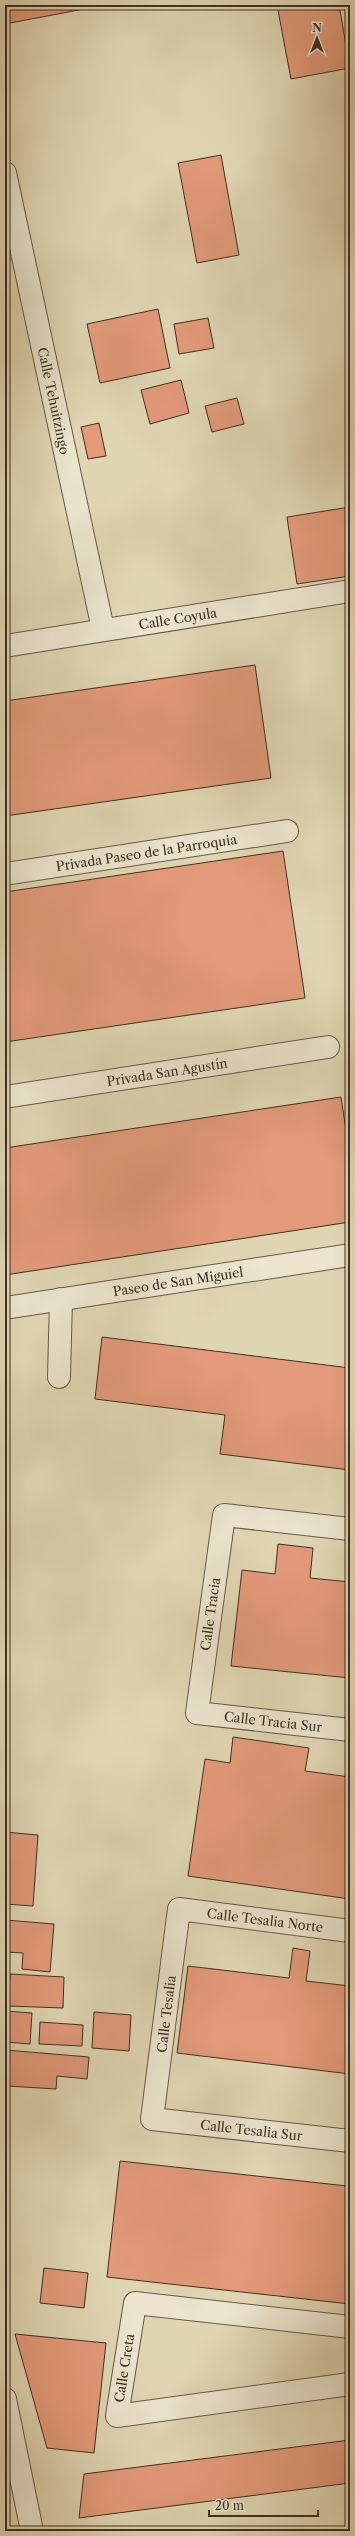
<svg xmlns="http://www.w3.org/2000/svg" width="355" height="2536" viewBox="0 0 355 2536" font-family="'Libre Caslon Text',serif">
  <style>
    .building { fill: #e29a7a; stroke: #3e2f22 }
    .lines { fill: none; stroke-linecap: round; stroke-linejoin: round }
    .street-casing { stroke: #665846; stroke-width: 24 }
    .street { stroke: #ebe4ce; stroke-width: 22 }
    .labels { text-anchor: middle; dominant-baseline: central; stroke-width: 3.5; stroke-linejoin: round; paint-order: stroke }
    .street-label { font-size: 13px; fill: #3e2f22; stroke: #ebe4ce }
  </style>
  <rect width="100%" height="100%" fill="#e0d5b3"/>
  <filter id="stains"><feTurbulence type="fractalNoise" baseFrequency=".005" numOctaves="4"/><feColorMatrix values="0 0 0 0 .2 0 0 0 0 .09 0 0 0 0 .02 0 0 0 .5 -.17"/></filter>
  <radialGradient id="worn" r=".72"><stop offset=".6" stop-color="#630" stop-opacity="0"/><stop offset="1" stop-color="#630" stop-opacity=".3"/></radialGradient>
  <path class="building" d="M6 5H105L10 23Z
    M277 5H339L350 68 291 79Z
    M221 155 239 255 197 263 178 163Z
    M158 309 170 368 100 383 87 324Z
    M208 318 214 348 179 354 174 324Z
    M181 380 189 413 150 424 141 390Z
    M237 398 244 424 212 432 205 406Z
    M99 423 106 456 88 459 81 427Z
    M350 507V576L297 584 287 517Z
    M255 665 271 778 5 816V701Z
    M283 851 305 998 5 1042V892Z
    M341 1097 350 1157V1222L5 1275V1148Z
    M102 1337 350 1368V1470L220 1454 225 1415 95 1399Z
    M278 1544 313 1548 310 1578 350 1582V1678L231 1666 242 1570 275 1574Z
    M233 1737 309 1748 305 1771 350 1777V1899L188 1876 205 1759 230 1763Z
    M5 1832 38 1835 33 1906 5 1904Z
    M5 1920 54 1924 50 1972 22 1969 23 1953 5 1952Z
    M293 1948 310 1951 306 1981 350 1986V2074L177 2053 188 1966 289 1978Z
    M10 1974 64 1977 63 2008 8 2006Z
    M5 2011 32 2013 30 2044 5 2042Z
    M94 2012 131 2015 129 2051 92 2048Z
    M40 2022 83 2025 82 2046 39 2044Z
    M5 2050 89 2057 87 2079 57 2076 56 2089 8 2086 9 2072H5Z
    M350 2156V2304L107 2277 120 2161 347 2186Z
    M44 2268 88 2273 84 2308 40 2303Z
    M15 2334 106 2343 94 2453 47 2448Z
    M350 2440V2483L79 2518 84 2474Z"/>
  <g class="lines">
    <g class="street-casing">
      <g id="street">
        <path id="s1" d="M5 173 103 629"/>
        <path id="s2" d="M5 646 350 591"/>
        <path id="s3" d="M5 874 287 831"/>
        <path id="s4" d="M5 1097 328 1047"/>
        <path id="s5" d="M5 1308 350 1255"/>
        <path d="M59 1377 61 1299"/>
        <path id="s6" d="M350 1529 224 1515 197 1713 350 1730"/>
        <path id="s7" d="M350 1931 179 1909 152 2119 350 2141"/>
        <path d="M350 2327 135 2303 117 2416 350 2384"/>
        <path d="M5 2399 32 2531"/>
      </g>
    </g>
    <use href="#street" class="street"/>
  </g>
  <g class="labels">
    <g class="street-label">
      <text stroke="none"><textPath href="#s1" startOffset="233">Calle Tehuitzingo</textPath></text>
      <text stroke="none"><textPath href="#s2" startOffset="175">Calle Coyula</textPath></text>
      <text stroke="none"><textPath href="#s3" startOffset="143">Privada Paseo de la Parroquia</textPath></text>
      <text stroke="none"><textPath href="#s4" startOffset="164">Privada San Agustín</textPath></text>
      <text stroke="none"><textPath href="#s5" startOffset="175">Paseo de San Miguiel</textPath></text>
      <text transform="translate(210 1614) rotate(-82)">Calle Tracia</text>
      <text stroke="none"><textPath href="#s6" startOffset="403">Calle Tracia Sur</textPath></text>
      <text transform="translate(265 1920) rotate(7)">Calle Tesalia Norte</text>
      <text transform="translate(166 2014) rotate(-83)">Calle Tesalia</text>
      <text stroke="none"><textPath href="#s7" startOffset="484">Calle Tesalia Sur</textPath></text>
      <text transform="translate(124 2368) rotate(-81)">Calle Creta</text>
    </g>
  </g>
  <rect width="355" height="2536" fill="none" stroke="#e0d5b3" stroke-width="20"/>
  <rect x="6" y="6" width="343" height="2524" fill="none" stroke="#3e2f22" stroke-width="2"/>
  <rect x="10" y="10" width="335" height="2516" fill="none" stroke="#3e2f22"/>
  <g transform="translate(317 38)" stroke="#ebe4ce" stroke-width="3" paint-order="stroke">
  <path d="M0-3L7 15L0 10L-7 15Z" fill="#3e2f22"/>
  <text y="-6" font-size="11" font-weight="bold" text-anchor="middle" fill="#3e2f22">N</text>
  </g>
  <path d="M209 2510v6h109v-6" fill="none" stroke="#3e2f22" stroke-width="2"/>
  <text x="215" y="2510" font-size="12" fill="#3e2f22" stroke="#ebe4ce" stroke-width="3" paint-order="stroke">20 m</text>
  <rect width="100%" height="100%" filter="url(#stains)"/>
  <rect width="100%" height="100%" fill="url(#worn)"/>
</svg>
